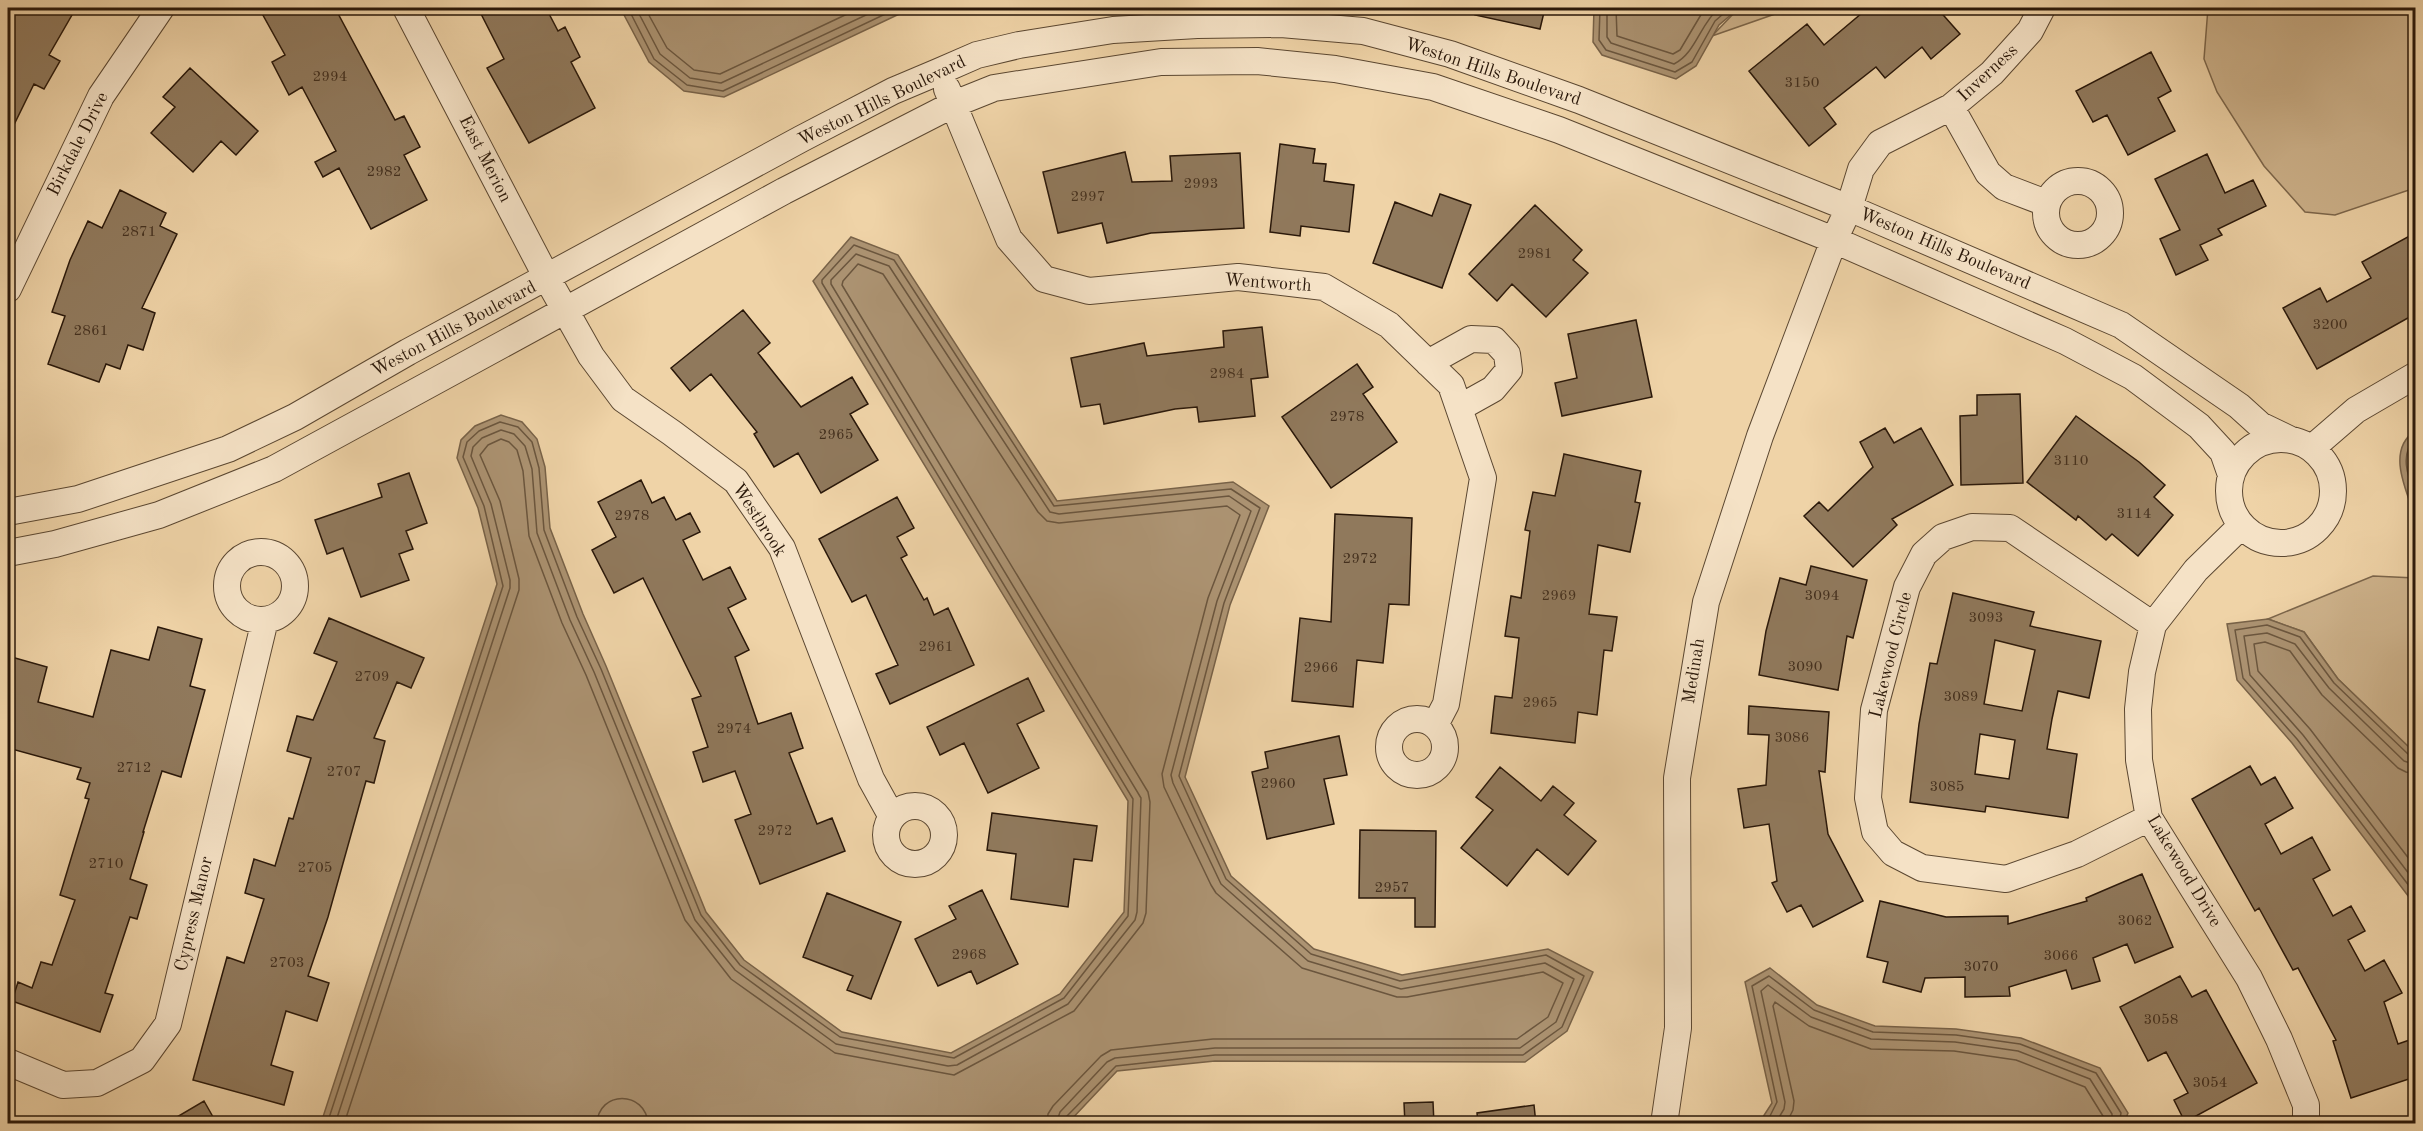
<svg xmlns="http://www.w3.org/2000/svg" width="2423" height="1131" viewBox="0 0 2423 1131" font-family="'Old Standard TT',serif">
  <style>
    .green { fill: #ceb38c; stroke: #7c664b; stroke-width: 1.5 }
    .water { fill: #ac9372; stroke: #786248; stroke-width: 1.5 }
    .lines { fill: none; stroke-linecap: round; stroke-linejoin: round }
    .shore { stroke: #6b563e; stroke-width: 1.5 }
    .building { fill: #90795c; stroke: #2a180a; stroke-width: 1.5; fill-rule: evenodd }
    .street-casing { stroke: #5b4731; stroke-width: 28 }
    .street { stroke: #f5e2c6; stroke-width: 26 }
    .labels { text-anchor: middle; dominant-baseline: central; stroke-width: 4.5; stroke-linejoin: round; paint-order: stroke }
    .number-label { font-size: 15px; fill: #44301e }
    .street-label { font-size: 18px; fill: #2a180a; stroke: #f5e2c6 }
  </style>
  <rect width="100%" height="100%" fill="#efd3a7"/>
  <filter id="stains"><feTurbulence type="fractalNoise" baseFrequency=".00333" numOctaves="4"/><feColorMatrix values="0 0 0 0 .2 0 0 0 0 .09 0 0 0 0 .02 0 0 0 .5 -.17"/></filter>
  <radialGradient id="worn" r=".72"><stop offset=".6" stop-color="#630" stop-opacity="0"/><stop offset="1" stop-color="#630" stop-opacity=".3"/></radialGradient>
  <path class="green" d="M1739 8H1784L1775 14 1712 36Z
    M2208 8H2415V188L2335 215 2305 212 2264 166 2217 92 2204 59Z
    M2373 576 2415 578V753L2338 679 2304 632 2268 619Z"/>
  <path class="water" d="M622 8H912L724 97 684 91 649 62 623 13Z
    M1594 8H1739L1719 25 1696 66 1676 79 1602 55 1593 42Z
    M851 237 898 255 1057 501 1233 482 1269 506 1230 605 1185 777 1231 876 1314 949 1402 975 1548 949 1593 972 1567 1031 1525 1062 1215 1061 1117 1071 1068 1123 628 1124 624 1120 600 1124 321 1123 497 584 478 508 457 458 461 440 475 426 501 415 522 422 537 439 545 467 550 528 583 614 606 666 706 912 744 960 842 1032 951 1053 1060 994 1124 912 1128 801 813 281Z
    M2415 431V516C2406 490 2386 450 2415 431Z
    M2268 619 2304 632 2338 679 2415 753V905L2292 743 2237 680 2227 624Z
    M1770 968 1817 1005 1875 1026 1956 1029 2021 1038 2100 1068 2128 1113 2124 1123H1759L1772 1103 1745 982Z"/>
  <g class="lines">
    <path class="shore" d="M628 8 654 59 687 85 723 91 898 8
      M636 8 660 54 690 78 721 83 881 8
      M645 8 667 48 694 70 720 74 860 8
      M1600 8 1599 40 1606 50 1675 72 1692 62 1715 21 1730 8
      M1607 8V37L1611 43 1674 64C1696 53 1700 24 1719 8
      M1616 8 1617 36 1673 54 1680 50 1705 8
      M2416 438C2398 454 2409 479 2416 498
      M2416 757 2409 755 2334 683 2300 637 2267 625 2235 630 2243 678 2297 739 2416 895
      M2416 765 2404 761 2329 688 2295 644 2267 633 2244 636 2250 675 2303 735 2416 883
      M2416 774 2406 772 2398 768 2322 695 2290 651 2265 642 2254 644 2258 671 2310 729 2416 868
      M327 1124 503 586 484 506 463 457 467 442 479 431 500 422 518 427 532 442 539 468 544 530 577 617 601 669 701 915 740 965 840 1037 954 1058 1064 998 1128 916 1133 799 822 283V280L854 245 894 260 1054 506 1231 489 1260 508 1224 603 1179 776 1226 879 1311 954 1400 981 1546 955 1584 976 1562 1027 1523 1055H1215L1116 1066 1066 1117 1064 1124
      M335 1124 510 588V580L491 504 471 456 473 447 482 438 501 430 514 434 525 446 532 469 537 533 570 620 594 672 695 920 735 970 836 1044 948 1066 957 1065 1068 1004 1135 920 1137 912 1141 798 831 284V280L856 254 889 266 1050 512 1059 514 1229 496 1251 511 1217 601 1171 775 1173 783 1221 884 1308 961 1401 989 1545 963 1574 979 1556 1022 1520 1048H1215L1115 1058 1107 1062 1060 1112 1056 1124
      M344 1124 519 590V579L500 501 480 455 488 445 501 439 509 442 517 450 523 471 529 536 562 623 586 675 685 920 731 979 835 1053 954 1075 1074 1011 1143 923 1146 913 1150 802 1148 792 842 285 843 281 858 264 883 274 1038 512 1047 521 1059 523 1227 506 1240 515 1208 598 1162 774 1164 787 1211 885 1216 893 1302 968 1397 997H1407L1543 972 1563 983 1548 1017 1517 1039H1213L1111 1050 1101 1056 1053 1106 1048 1114 1047 1124
      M597 1124C598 1090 646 1090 648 1124
      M1766 1124 1777 1102 1752 986 1769 976 1814 1010 1873 1032 1956 1035 2020 1044 2096 1073 2121 1113 2119 1124
      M1775 1124 1784 1109 1785 1102 1761 991 1768 985 1811 1017 1871 1039 1955 1042 2018 1051 2090 1079 2112 1114V1124
      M1786 1124 1793 1110 1794 1101 1773 1006 1775 1002 1809 1026 1871 1049 1954 1051 2016 1060 2085 1087 2103 1116V1124"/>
  </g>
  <path class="building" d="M8 8H76L49 55 60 61 44 89 34 84 8 137Z
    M259 8H335L395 120 404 116 420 147 404 155 427 200 371 229 339 168 323 177 315 162 336 151 302 87 289 95 272 62 285 55Z
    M478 8H546L558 31 565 27 580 57 571 62 595 108 529 143 487 68 504 59Z
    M1476 8H1545L1540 29 1475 15Z
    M1868 8H1937L1960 34 1931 59 1922 47 1885 78 1876 67 1824 108 1836 124 1809 146 1749 71 1807 24 1824 45Z
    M2151 52 2171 91 2158 98 2175 131 2128 155 2107 115 2093 122 2076 91Z
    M190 68 258 131 236 155 221 141 193 172 151 133 175 107 163 97Z
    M1280 144 1315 149 1313 163 1326 164 1324 181 1354 185 1349 232 1301 226 1300 236 1270 232Z
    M1125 152 1132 182 1172 181 1170 156 1240 153 1244 228 1151 233 1107 243 1102 223 1058 233 1043 172Z
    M2207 154 2225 193 2253 180 2266 206 2218 229 2222 235 2200 245 2208 260 2176 275 2160 239 2180 230 2155 179Z
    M120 190 166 213 160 226 177 234 142 308 155 313 143 350 128 345 120 369 106 364 99 382 48 364 65 316 52 312 70 260 88 221 102 228Z
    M1440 194 1471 205 1442 288 1373 263 1395 202 1432 216Z
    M1535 205 1582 250 1573 260 1588 273 1546 317 1512 284 1497 301 1469 274Z
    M2415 233V314L2317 369 2283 308 2320 288 2327 302 2371 278 2362 262Z
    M743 310 770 343 758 353 801 407 852 377 868 404 850 414 878 460 821 493 798 453 774 467 754 434 757 432 711 374 690 391 671 368Z
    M1636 320 1652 397 1562 416 1555 383 1577 378 1568 334Z
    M1262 327 1268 377 1251 379 1255 416 1199 422 1197 407 1175 409 1104 424 1100 404 1081 407 1071 358 1144 343 1147 356 1224 347 1223 331Z
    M1357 364 1373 387 1363 394 1397 442 1331 488 1282 417Z
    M2020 394 2023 483 1961 485 1960 416 1977 415V395Z
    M2076 416 2139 462 2165 485 2154 497 2173 515 2138 556 2112 534 2106 540 2078 516 2076 520 2027 482Z
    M1885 428 1894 443 1921 428 1953 485 1892 519 1897 525 1853 567 1804 516 1819 502 1828 511 1873 467 1860 442Z
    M1564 454 1641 471 1635 502 1640 503 1630 552 1598 545 1589 614 1617 617 1612 651 1604 650 1597 715 1578 712 1575 743 1491 733 1495 696 1512 698 1519 638 1505 636 1511 596 1521 598 1530 531 1525 530 1533 492 1555 496Z
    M409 473 427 523 406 531 413 549 399 554 409 580 361 597 343 548 327 554 315 520 382 497 378 484Z
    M641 480 652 503 664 497 676 520 690 513 700 532 683 540 703 580 730 567 746 599 728 608 749 650 735 657 758 724 791 713 803 748 789 753 817 824 832 818 845 851 760 884 735 820 751 814 735 771 703 782 693 752 708 747 692 699 701 696 643 578 614 593 592 550 616 537 598 502Z
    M897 497 914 528 897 537 907 555 901 558 924 600 927 598 934 615 948 608 974 665 890 704 876 674 898 665 866 595 852 602 819 539Z
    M1335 514 1412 518 1409 605 1389 604 1383 663 1357 660 1353 707 1292 701 1300 618 1331 622Z
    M1811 566 1867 580 1853 638 1847 636 1838 690 1759 675 1766 631 1780 578 1806 585Z
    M1953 593 2034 612 2030 626 2101 641 2089 698 2058 691 2052 719 2047 749 2077 754 2068 818 1986 806 1985 812 1910 802 1919 724 1930 663 1937 664ZM1995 640 2035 650 2022 711 1984 704ZM1980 734 2015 740 2009 779 1975 774Z
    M329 618 424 658 411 688 397 682 374 738 385 741 374 783 366 781 328 917 308 976 329 983 317 1021 286 1011 271 1065 293 1072 284 1105 193 1080 227 957 244 963 264 899 245 893 254 859 275 866 289 818 293 819 311 758 287 751 297 716 313 720 337 662 314 653Z
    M158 627 202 639 190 686 205 690 181 777 162 771 143 832H144L130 879 147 885 137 919 130 917 105 993 113 995 100 1032 12 1001 18 982 32 988 41 962 52 965 75 900 60 895 89 799 85 798 90 783 77 779 81 768 8 748V656L47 667 38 702 93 717 111 650 149 660Z
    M1028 678 1044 711 1017 724 1039 768 988 793 964 743 940 755 927 727Z
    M1749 706 1829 712 1825 772 1819 771 1828 834 1863 901 1813 927 1801 905 1787 912 1772 883 1777 881 1769 824 1744 828 1738 789 1766 785 1769 735 1748 734Z
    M1339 736 1347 775 1324 779 1334 824 1267 839 1252 772 1268 768 1265 752Z
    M2250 766 2261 785 2275 777 2293 808 2265 824 2281 854 2312 837 2330 870 2313 879 2333 916 2351 906 2365 931 2348 940 2365 971 2384 960 2402 993 2384 1002 2398 1044 2415 1038V1077L2351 1098 2333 1041 2336 1040 2298 968 2293 970 2259 908 2255 911 2192 799Z
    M1500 767 1541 801 1553 786 1574 803 1564 815 1596 841 1568 875 1537 849 1507 886 1461 848 1493 810 1476 797Z
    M992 813 1097 826 1092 861 1074 859 1068 907 1011 899 1016 854 987 850Z
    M1360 830 1436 831 1435 927H1415V898H1359Z
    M2142 874 2173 947 2135 963 2127 944 2093 958 2100 981 2072 989 2066 970 2009 987 2010 996 1965 997V977L1925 978 1921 992 1883 982 1888 962 1867 957 1880 901 1946 917 2008 916V924L2087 901 2086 898Z
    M982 890 1018 964 977 984 971 971 938 986 915 939 956 919 949 906Z
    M827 893 901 922 871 999 847 990 853 976 803 957Z
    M2180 976 2192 997 2206 990 2257 1083 2185 1122 2174 1100 2188 1093 2166 1052 2148 1061 2120 1007Z
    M204 1101 217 1124H165Z
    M1433 1102 1434 1124H1405L1404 1103Z
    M1534 1105 1536 1124H1478L1477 1113Z"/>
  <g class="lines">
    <g class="street-casing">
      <path id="street" d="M406 8 547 278 591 356 623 399 672 433 736 481 782 548 871 779 892 817
        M947 89 1009 239 1044 279 1089 291 1238 277 1324 287 1389 325 1451 385 1483 478 1446 704 1435 725
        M1951 107 1988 173 2004 187 2046 203
        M2046 213a32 32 0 1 1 64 0a32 32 0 1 1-64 0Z
        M8 289 101 96 161 8
        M1428 363 1471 339 1494 340 1507 354 1509 370 1493 389 1459 408
        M2229 491a52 52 0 1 1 104 0a52 52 0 1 1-104 0Z
        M2312 448 2356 410 2416 375
        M8 512 78 499 228 449 295 417 408 352 801 139 893 91 938 72 977 55 1019 45 1113 30 1197 25 1281 24 1363 31 1450 54 1579 100 1849 208 2121 325 2239 406 2260 425 2289 439
        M2241 526 2196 570 2153 625 2142 672 2138 709 2139 760 2149 818 2249 978 2279 1039 2306 1105V1124
        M227 586a34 34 0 1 1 68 0a34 34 0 1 1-68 0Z
        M8 553 55 544 159 515 274 469 784 191 954 104 994 88 1161 62 1257 61 1335 69 1433 87 1559 130 1834 240 2065 341 2133 377 2199 426 2223 452 2231 475
        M1389 747a28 28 0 1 1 56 0a28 28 0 1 1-56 0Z
        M886 835a29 29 0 1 1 58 0a29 29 0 1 1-58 0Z
        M2149 818 2077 854 2006 879 1922 868 1893 853 1875 832 1868 798 1874 710 1907 587 1924 554 1943 537 1972 527 2010 528 2153 625
        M8 1062 63 1085 97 1083 142 1060 168 1024 265 620
        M1664 1124 1678 1028 1677 778 1706 602 1760 436 1834 240 1849 208 1861 169 1880 143 1951 107 1992 73 2030 31 2042 8"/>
    </g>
    <use href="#street" class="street"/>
  </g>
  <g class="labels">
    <g class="number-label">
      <text x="330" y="77">2994</text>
      <text x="1802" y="83">3150</text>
      <text x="384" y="172">2982</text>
      <text x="1201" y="184">2993</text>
      <text x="1088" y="197">2997</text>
      <text x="139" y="232">2871</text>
      <text x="1535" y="254">2981</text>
      <text x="2330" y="325">3200</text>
      <text x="91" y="331">2861</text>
      <text x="1227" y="374">2984</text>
      <text x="1347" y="417">2978</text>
      <text x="836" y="435">2965</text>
      <text x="2071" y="461">3110</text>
      <text x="2134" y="514">3114</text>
      <text x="632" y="516">2978</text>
      <text x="1360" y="559">2972</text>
      <text x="1559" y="596">2969</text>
      <text x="1822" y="596">3094</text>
      <text x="1986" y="618">3093</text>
      <text x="936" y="647">2961</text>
      <text x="1805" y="667">3090</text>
      <text x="1321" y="668">2966</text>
      <text x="372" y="677">2709</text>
      <text x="1961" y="697">3089</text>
      <text x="1540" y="703">2965</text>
      <text x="734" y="729">2974</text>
      <text x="1792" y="738">3086</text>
      <text x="134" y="768">2712</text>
      <text x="344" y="772">2707</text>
      <text x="1278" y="784">2960</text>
      <text x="1947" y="787">3085</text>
      <text x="775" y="831">2972</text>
      <text x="106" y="864">2710</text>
      <text x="315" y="868">2705</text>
      <text x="1392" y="888">2957</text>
      <text x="2135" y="921">3062</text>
      <text x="969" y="955">2968</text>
      <text x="2061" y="956">3066</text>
      <text x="287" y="963">2703</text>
      <text x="1981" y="967">3070</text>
      <text x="2161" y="1020">3058</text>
      <text x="2210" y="1083">3054</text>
    </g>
    <g class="street-label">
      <text transform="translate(1493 72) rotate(18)">Weston Hills Boulevard</text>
      <text transform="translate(1988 73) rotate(-43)">Inverness</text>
      <text transform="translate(882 101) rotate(-26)">Weston Hills Boulevard</text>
      <text transform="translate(78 144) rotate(-63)">Birkdale Drive</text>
      <text transform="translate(485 159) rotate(63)">East Merion</text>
      <text transform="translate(1945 249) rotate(23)">Weston Hills Boulevard</text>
      <text transform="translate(1268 283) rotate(4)">Wentworth</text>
      <text transform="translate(454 329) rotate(-28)">Weston Hills Boulevard</text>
      <text transform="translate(759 520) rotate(57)">Westbrook</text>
      <text transform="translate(1891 655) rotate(-76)">Lakewood Circle</text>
      <text transform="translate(1694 671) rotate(-81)">Medinah</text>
      <text transform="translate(2184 871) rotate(59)">Lakewood Drive</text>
      <text transform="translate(194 914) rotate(-77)">Cypress Manor</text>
    </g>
  </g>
  <rect width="2423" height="1131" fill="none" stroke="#efd3a7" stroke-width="30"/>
  <rect x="9" y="9" width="2405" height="1113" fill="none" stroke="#2a180a" stroke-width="3"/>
  <rect x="15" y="15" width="2393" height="1101" fill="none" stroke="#2a180a" stroke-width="1.5"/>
  <rect width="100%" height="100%" filter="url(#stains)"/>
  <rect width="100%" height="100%" fill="url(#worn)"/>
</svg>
